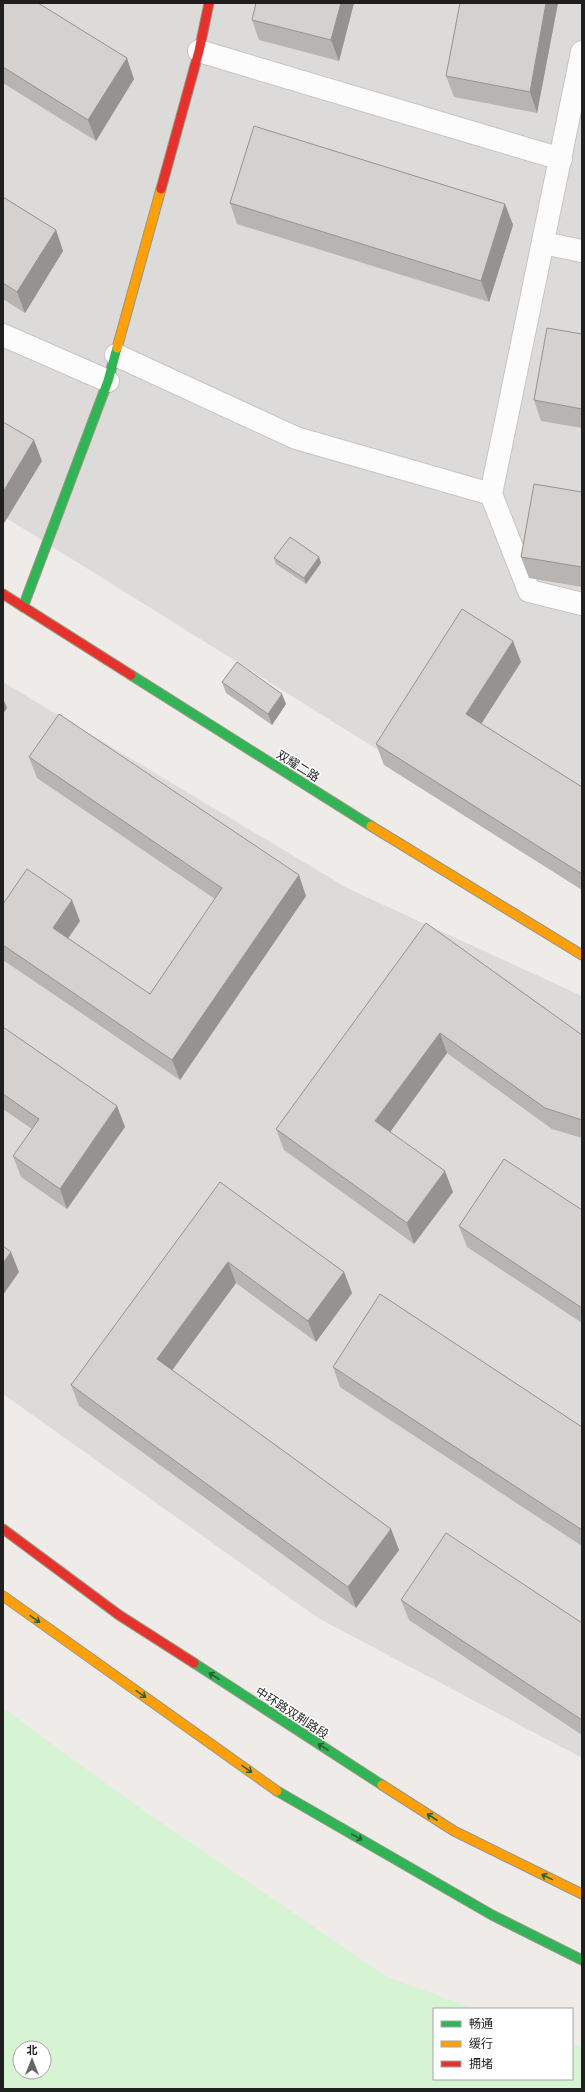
<svg xmlns="http://www.w3.org/2000/svg" width="585" height="2092" viewBox="0 0 585 2092" font-family="'DejaVu Sans','Noto Sans SC',sans-serif">
  <style>
    .residential { fill: #dddbd9 }
    .park { fill: #d6f3d4; fill-rule: evenodd }
    .lines { fill: none; stroke-linecap: round; stroke-linejoin: round }
    .street-casing { stroke: #c6c5c4; stroke-width: 24 }
    .fast-casing { stroke: #989780; stroke-width: 11 }
    .slow-casing { stroke: #989780; stroke-width: 11 }
    .jam-casing { stroke: #989780; stroke-width: 11 }
    .street { stroke: #fcfcfc; stroke-width: 22 }
    .fast { stroke: #30b455; stroke-width: 9 }
    .slow { stroke: #ff9f0a; stroke-width: 9 }
    .jam { stroke: #e5322d; stroke-width: 9 }
    .wall { fill: #b7b4b2 }
    .shaded-wall { fill: #959291 }
    .building { fill: #d5d1cf; stroke: #959291 }
    .oneway { stroke: #276237 }
    .labels { text-anchor: middle; dominant-baseline: central; stroke-width: 3; stroke-linejoin: round; paint-order: stroke }
    .street-label { font-size: 12px; fill: #1f1f1f; stroke: #fff }
  </style>
  <rect width="100%" height="100%" fill="#eeebe8"/>
  <path class="residential" d="M3 3H582V863L439 788 3 516Z
    M3 682 347 888 582 996V1758L318 1618 3 1394Z"/>
  <path class="park" d="M3 1708 134 1804 387 1977 475 2009H434V2079H572V2044L582 2047V2089H3ZM20 2048H44V2072H20Z"/>
  <g class="lines">
    <g class="street-casing">
      <path id="street" d="M199 51 561 159
        M582 52 491 494 529 591 582 604
        M543 243 582 251
        M3 335 108 381
        M116 355 296 438 491 494"/>
    </g>
    <g class="fast-casing">
      <path id="fast" d="M23 607 108 381 117 348
        M131 675 371 826
        M194 1663 382 1785
        M277 1791 492 1915 582 1960"/>
    </g>
    <g class="slow-casing">
      <path id="slow" d="M117 348 161 189
        M371 826 582 955
        M3 1596 277 1791
        M382 1785 454 1831 582 1894"/>
    </g>
    <g class="jam-casing">
      <path id="jam" d="M161 189 199 51 209 3
        M3 594 131 675
        M3 1529 119 1615 194 1663"/>
    </g>
    <use href="#street" class="street"/>
    <use href="#fast" class="fast"/>
    <use href="#slow" class="slow"/>
    <use href="#jam" class="jam"/>
  </g>
  <path class="wall" d="M3 3 134 79 96 141 3 83Z
    M256 3H354L339 61 259 40 252 20Z
    M460 3H558L537 113 454 97 446 76Z
    M3 197 56 230 63 251 25 313 3 299Z
    M230 203 505 204 513 225 489 302 237 224Z
    M582 334V428L541 421 534 400Z
    M582 492V587L529 578 521 557Z
    M319 557 321 563 306 584 276 564 274 558Z
    M521 662 481 724 582 787V890L384 765 376 744Z
    M222 682 286 704 272 725 226 693Z
    M29 757 306 896 180 1080 3 960V904L80 921 68 939 150 994 215 899 37 778Z
    M426 923 582 1035V1138L552 1129 447 1053 390 1132 453 1192 414 1244 284 1150 276 1129Z
    M3 1027 117 1106 125 1127 67 1209 21 1177 13 1156 32 1129 3 1109Z
    M220 1182 344 1272 352 1293 316 1342 236 1283 172 1370 391 1529 399 1550 356 1608 79 1406 71 1385Z
    M582 1210V1323L467 1247 459 1226Z
    M333 1367 582 1427V1546L340 1387Z
    M401 1600 582 1623V1735L409 1620Z"/>
  <path class="shaded-wall" d="M341 3H354L339 61 331 40Z
    M546 3H558L537 113 530 92Z
    M127 58 134 79 96 141 88 120Z
    M505 204 513 225 489 302 481 281Z
    M56 230 63 251 25 313 17 292Z
    M34 440 42 461 3 525V492Z
    M319 557 321 563 306 584 304 578Z
    M513 641 521 662 474 735 466 714Z
    M282 694 286 704 272 725 268 714Z
    M3 698 7 708 3 714Z
    M299 875 306 896 180 1080 172 1060Z
    M72 900 80 921 60 949 53 928Z
    M440 1033 447 1053 383 1142 375 1121Z
    M117 1106 125 1127 67 1209 60 1189Z
    M445 1171 453 1192 414 1244 407 1223Z
    M11 1252 19 1272 3 1295V1263Z
    M228 1262 236 1283 165 1380 157 1359Z
    M344 1272 352 1293 316 1342 308 1321Z
    M391 1529 399 1550 356 1608 348 1587Z"/>
  <path class="building" d="M3 3H38L127 58 88 120 3 67Z
    M256 3H341L331 40 252 20Z
    M460 3H546L530 92 446 76Z
    M254 126 505 204 481 281 230 203Z
    M3 197 56 230 17 292 3 283Z
    M547 328 582 334V409L534 400Z
    M3 422 34 440 3 492Z
    M534 484 582 492V567L521 557Z
    M290 537 319 557 304 578 274 558Z
    M462 609 513 641 466 714 582 787V874L376 744Z
    M237 662 282 694 268 714 222 682Z
    M59 714 299 875 172 1060 3 945V904L27 869 72 900 53 928 150 994 222 888 29 757Z
    M426 923 582 1035V1120L545 1108 440 1033 375 1121 445 1171 407 1223 276 1129Z
    M3 1027 117 1106 60 1189 13 1156 39 1119 3 1094Z
    M504 1159 582 1210V1308L459 1226Z
    M220 1182 344 1272 308 1321 228 1262 157 1359 391 1529 348 1587 71 1385Z
    M3 1246 11 1252 3 1263Z
    M380 1294 582 1427V1530L333 1367Z
    M446 1533 582 1623V1720L401 1600Z"/>
  <defs><path id="oneway-shaft" d="M-6 0H5M1.5-3L5.5 0L1.5 3" fill="none" stroke-width="1.6" stroke-linecap="round" stroke-linejoin="round"/></defs>
  <g class="oneway">
    <use href="#oneway-shaft" transform="translate(35 1619) rotate(35)"/>
    <use href="#oneway-shaft" transform="translate(214 1676) rotate(-147)"/>
    <use href="#oneway-shaft" transform="translate(141 1694) rotate(35)"/>
    <use href="#oneway-shaft" transform="translate(323 1747) rotate(-147)"/>
    <use href="#oneway-shaft" transform="translate(247 1769) rotate(35)"/>
    <use href="#oneway-shaft" transform="translate(432 1817) rotate(-147)"/>
    <use href="#oneway-shaft" transform="translate(357 1837) rotate(30)"/>
    <use href="#oneway-shaft" transform="translate(547 1877) rotate(-154)"/>
  </g>
  <g class="labels">
    <g class="street-label">
      <text transform="translate(298 766) rotate(32)">双耀二路</text>
      <text transform="translate(292 1713) rotate(33)">中环路双荆路段</text>
    </g>
  </g>
  <rect width="585" height="2092" fill="none" stroke="#1f1f1f" stroke-width="8"/>
  <rect x="433" y="2008" width="140" height="72" fill="#ffffff" stroke="#a5a5a5"/>
  <rect x="441" y="2021" width="20" height="6" fill="#30b455" stroke="#a5a5a5"/>
  <text x="469" y="2028" font-size="12" fill="#1f1f1f">畅通</text>
  <rect x="441" y="2041" width="20" height="6" fill="#ff9f0a" stroke="#a5a5a5"/>
  <text x="469" y="2048" font-size="12" fill="#1f1f1f">缓行</text>
  <rect x="441" y="2061" width="20" height="6" fill="#e5322d" stroke="#a5a5a5"/>
  <text x="469" y="2068" font-size="12" fill="#1f1f1f">拥堵</text>
  <g transform="translate(32 2060)"><circle r="19" fill="#ffffff" stroke="#a5a5a5"/>
  <path d="M0-3L7 15L0 10L-7 15Z" fill="#676665"/>
  <text y="-6" font-size="11" font-weight="bold" text-anchor="middle" fill="#1f1f1f">北</text>
  </g>
</svg>
